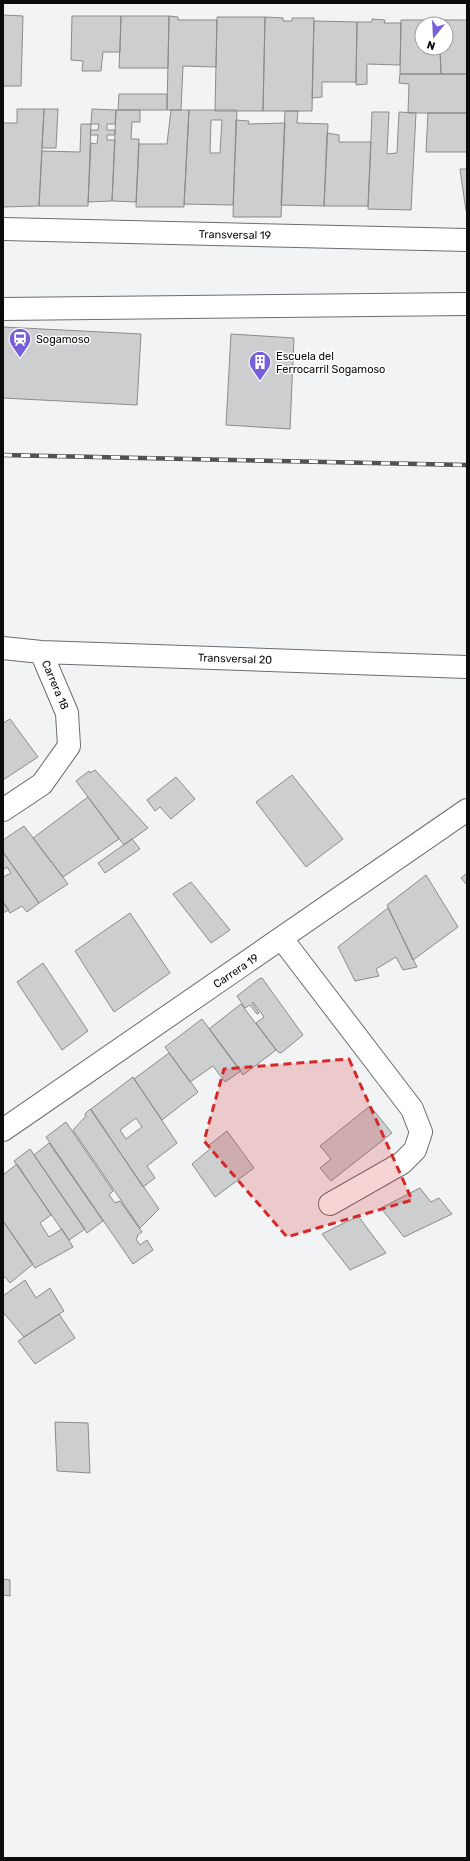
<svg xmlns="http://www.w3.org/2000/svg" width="470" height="1861" viewBox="0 0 470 1861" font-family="Rubik,sans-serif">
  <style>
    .building { fill: #cdced0; stroke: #8a8b8d; fill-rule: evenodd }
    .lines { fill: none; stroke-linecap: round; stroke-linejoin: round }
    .minor-casing { stroke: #6d6d6f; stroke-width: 24 }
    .minor { stroke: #fff; stroke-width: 22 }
    .rail-casing { stroke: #525253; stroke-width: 4.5 }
    .rail { stroke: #fff; stroke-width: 3; stroke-dasharray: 9; stroke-linecap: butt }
    .marked { fill: #d62828; fill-opacity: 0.2; stroke: #d62828; stroke-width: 3; stroke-dasharray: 8 5; stroke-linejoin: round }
    .labels { text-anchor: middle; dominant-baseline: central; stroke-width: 3; stroke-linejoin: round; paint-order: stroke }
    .street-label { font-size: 11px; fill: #0b0b0c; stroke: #fff }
    .poi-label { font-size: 11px; fill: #0b0b0c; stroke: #fff; text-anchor: start }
  </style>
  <rect width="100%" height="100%" fill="#f2f3f5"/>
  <path class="building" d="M3 15 23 16 21 86H3Z
    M72 16H121L120 52H103L101 71H82L83 61 71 60Z
    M121 16H169L168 68H119Z
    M169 16 178 17V20H217L216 67 183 66 181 110H167Z
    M217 17H265L263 111H215Z
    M265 17 283 18V21H292V18H314L312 111H263Z
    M372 19 385 20 384 23H401L400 65 367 64V84L356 85 357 22H372Z
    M401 20H440V24H422V48H440L441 74H400Z
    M440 20H467V74H441L440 48H446V24H440Z
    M314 21 357 22 356 82H322V97L312 98Z
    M400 74H467V113H408L409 84 399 83Z
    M119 94H167V110H118Z
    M17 109H44L39 206 3 207V123H17Z
    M44 109H58L56 148H42Z
    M92 109 116 110 115 124H107V130H115V135H107V140H115L112 201 88 202 91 143 97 144 98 135H90L91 130H98L99 124H91Z
    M116 110H140V122H132L131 139H139L136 202 112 201Z
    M171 110H189L184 207H136L139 144H167Z
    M189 110H237L233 205 184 204ZM211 120H222L220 153H210Z
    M285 111H298L297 123 328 124 324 206 281 205Z
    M372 112H389L387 154 397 153 399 112 416 113 411 210 368 209Z
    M428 113H467V152H426Z
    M236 120 249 121 248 124 285 123 281 217H233Z
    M81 124H91L88 206H39L42 151 80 152Z
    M327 133 339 135V142H371L368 206H324Z
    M460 169H467V211H466Z
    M3 327 141 334 137 405 3 398Z
    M231 334 294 338 290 429 226 425Z
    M10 719 38 757 3 780V723Z
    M95 770 148 828 124 845 76 781 89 771 90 773Z
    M292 775 343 839 306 867 256 802Z
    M176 777 195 799 171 819 160 807 155 811 147 800Z
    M88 797 119 839 63 877 33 838Z
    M24 826 68 884 39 903 3 852V840Z
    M132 839 140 849 105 873 98 863Z
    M3 852 39 903 27 912 22 906 10 913 3 902V877L11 873 7 867 3 870Z
    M467 873V885L461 878Z
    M426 875 458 927 413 960 387 905Z
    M191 882 230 930 211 943 173 894Z
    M3 902 9 910 3 913Z
    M388 908 417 967 403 970 396 957 376 969 379 976 355 981 338 947Z
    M130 913 170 973 114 1012 75 951Z
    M43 963 88 1031 62 1050 17 982Z
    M262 978 303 1035 281 1053 278 1052 256 1023 264 1017 253 1002 252 1003 259 1013 257 1014 250 1005 245 1008 237 996 259 979Z
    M241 1004 276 1050 243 1075 209 1029Z
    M202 1019 241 1071 225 1082 213 1066 190 1082 165 1047Z
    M169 1053 198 1092 162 1120 134 1079Z
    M133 1077 177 1143 147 1166 155 1178 143 1187 91 1109ZM136 1118 142 1127 126 1139 120 1130Z
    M370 1106 392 1133 331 1181 320 1168 331 1159 320 1146Z
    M90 1109 159 1209 140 1228 73 1130 86 1116 85 1114Z
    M66 1122 113 1191 109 1195 115 1203 120 1201 142 1232 137 1236 138 1237 136 1239 140 1245 147 1240 153 1250 133 1264 46 1137Z
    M227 1131 254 1168 215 1197 192 1164 210 1149 208 1146Z
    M49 1143 103 1221 87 1233 34 1155Z
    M30 1149 85 1229 69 1240 14 1161Z
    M17 1164 51 1215 40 1223 49 1237 62 1229 73 1247 35 1268 3 1221V1175Z
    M420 1188 431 1202 439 1198 452 1214 404 1237 381 1208Z
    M358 1216 386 1253 350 1270 322 1234Z
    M3 1221 33 1264 10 1283 5 1277 3 1278Z
    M25 1280 36 1298 50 1288 64 1311 24 1337 3 1312V1296Z
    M59 1314 75 1338 35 1364 18 1341Z
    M55 1422 88 1423 90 1473 57 1471Z
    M3 1579 10 1580V1596L3 1595Z"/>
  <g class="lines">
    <g class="minor-casing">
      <path id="minor" d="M3 229 467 240
        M3 309 467 304
        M3 648 41 652 467 667
        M3 810 42 784 69 746 67 713 41 652
        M282 939 412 1109 421 1132 415 1150 402 1163 330 1204
        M3 1130 467 810"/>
    </g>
    <use href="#minor" class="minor"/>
    <g class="rail-casing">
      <path id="rail" d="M3 455 467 465"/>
    </g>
    <use href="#rail" class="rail"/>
  </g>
  <path class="marked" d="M349 1059 412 1200 287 1237 204 1141 224 1069Z"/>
  <defs>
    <g id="station-pin" transform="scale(1.15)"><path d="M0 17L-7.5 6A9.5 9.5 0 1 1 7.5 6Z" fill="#785fda" stroke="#fff"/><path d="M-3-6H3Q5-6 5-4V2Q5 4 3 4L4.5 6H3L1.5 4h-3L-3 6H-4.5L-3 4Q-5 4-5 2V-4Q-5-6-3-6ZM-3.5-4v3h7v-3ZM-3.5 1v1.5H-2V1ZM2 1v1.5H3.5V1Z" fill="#fff"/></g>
    <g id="building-pin" transform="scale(1.15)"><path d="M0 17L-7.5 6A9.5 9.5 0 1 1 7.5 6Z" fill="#785fda" stroke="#fff"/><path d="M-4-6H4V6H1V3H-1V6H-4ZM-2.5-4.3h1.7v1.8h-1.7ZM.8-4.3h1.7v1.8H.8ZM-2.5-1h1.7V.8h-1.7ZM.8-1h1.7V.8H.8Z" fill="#fff"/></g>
  </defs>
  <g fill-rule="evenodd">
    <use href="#station-pin" x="20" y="339"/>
    <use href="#building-pin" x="260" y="362"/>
  </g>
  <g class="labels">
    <g class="street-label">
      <text transform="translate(235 235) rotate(1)">Transversal 19</text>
      <text transform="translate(235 659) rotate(2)">Transversal 20</text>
      <text transform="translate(55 685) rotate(67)">Carrera 18</text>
      <text transform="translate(236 971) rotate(-34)">Carrera 19</text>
    </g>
    <g class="poi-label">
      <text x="36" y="339">Sogamoso</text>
      <text x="276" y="356">Escuela del<tspan x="276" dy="13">Ferrocarril Sogamoso</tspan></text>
    </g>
  </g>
  <rect width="470" height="1861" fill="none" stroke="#0b0b0c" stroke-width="8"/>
  <g transform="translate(434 36) rotate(198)"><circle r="19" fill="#ffffff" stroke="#9d9d9e"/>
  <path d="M0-3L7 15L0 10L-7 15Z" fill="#785fda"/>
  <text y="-6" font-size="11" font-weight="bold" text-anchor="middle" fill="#0b0b0c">N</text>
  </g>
</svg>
